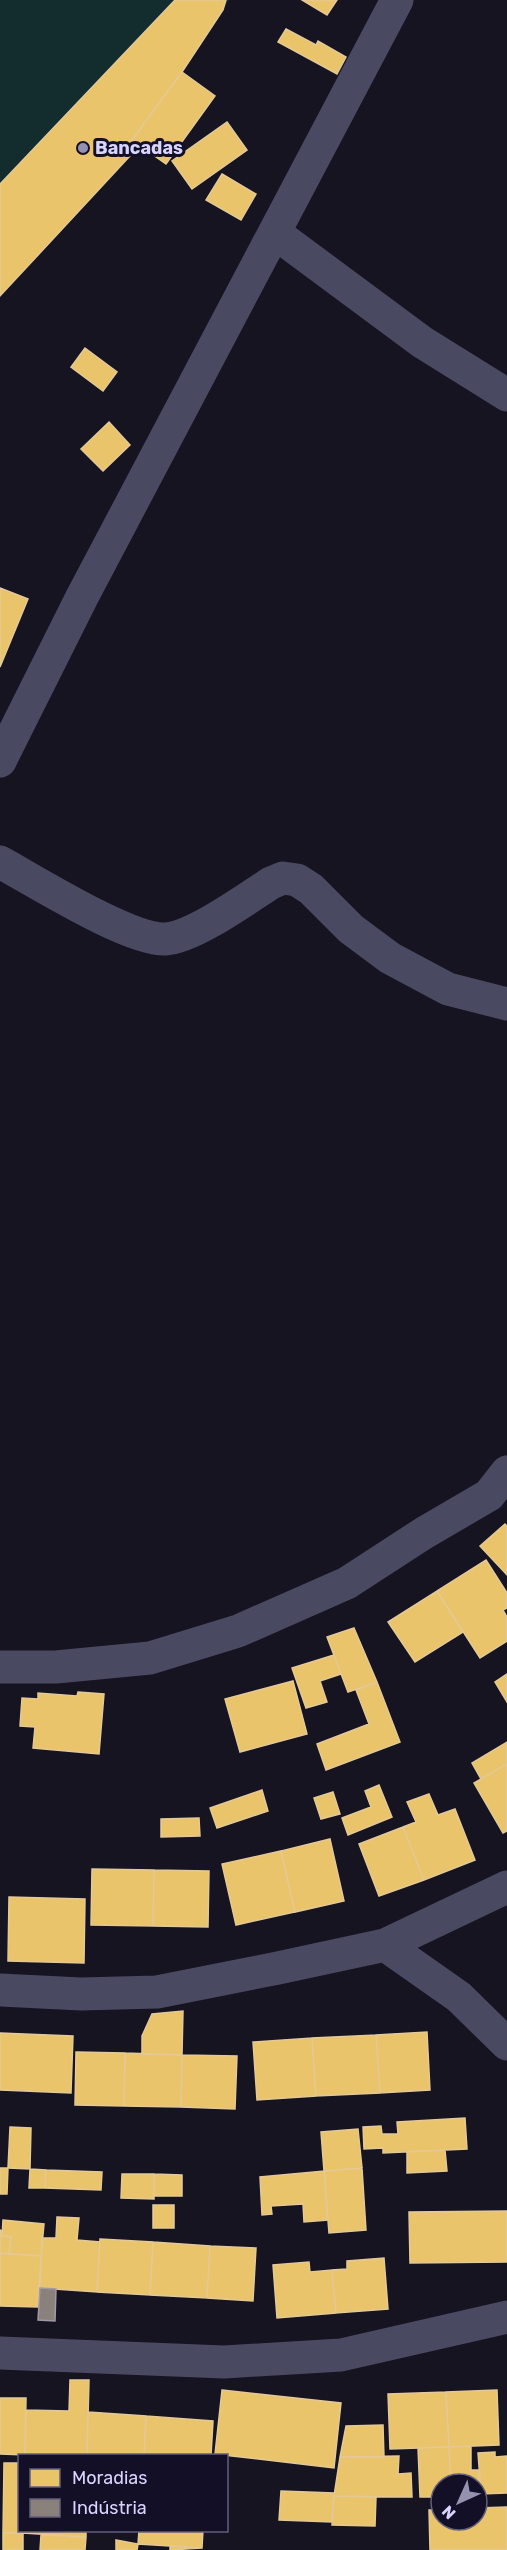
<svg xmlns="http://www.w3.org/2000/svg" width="507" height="2550" viewBox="0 0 507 2550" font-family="Rubik,sans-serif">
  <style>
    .green { fill: #132c2d }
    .homes { fill: #e9c46a; stroke: #e4c997; stroke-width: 1.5 }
    .industry { fill: #8a817c; stroke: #a29aa3; stroke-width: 1.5 }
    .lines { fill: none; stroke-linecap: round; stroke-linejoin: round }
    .minor { stroke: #4a4962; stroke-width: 33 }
    .poi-dot { fill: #9591b1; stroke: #130f26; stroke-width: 2 }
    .labels { text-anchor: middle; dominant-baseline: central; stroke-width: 6; stroke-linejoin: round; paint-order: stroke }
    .poi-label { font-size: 18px; font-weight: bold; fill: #d9d4ff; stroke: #130f26; text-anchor: start }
  </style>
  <rect width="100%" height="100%" fill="#161421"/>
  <path class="green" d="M0 0H229L182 72 132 140 130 156 0 296Z"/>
  <path class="homes" d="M175 0H226L223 10 182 72 132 140 130 156 0 296V184Z
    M302 0H337L327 15Z
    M286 29 316 45 318 41 346 57 337 74 278 42Z
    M182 72 215 96 166 164 132 140Z
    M227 122 247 150 192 189 172 161Z
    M222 174 256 194 241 220 206 200Z
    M85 348 117 372 103 391 71 367Z
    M109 422 130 445 103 471 81 449Z
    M0 588 28 599 0 667Z
    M505 1524 507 1526V1575L480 1546Z
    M486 1560 507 1593V1608L503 1610 507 1617V1641L480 1658 437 1591Z
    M437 1591 463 1632 415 1662 388 1622Z
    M354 1628 377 1682 348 1692 327 1637Z
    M334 1655 341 1674 320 1681 327 1702 306 1708 292 1668Z
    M507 1674V1702L495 1682Z
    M293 1681 307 1734 240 1752 225 1699Z
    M377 1682 400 1742 326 1770 317 1744 369 1724 356 1690Z
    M78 1692 104 1694 99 1754 33 1748 35 1727 20 1726 22 1698 38 1699V1693L77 1696Z
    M507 1742V1764L481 1779 472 1763Z
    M507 1764V1831L503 1833 474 1783Z
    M379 1785 392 1817 348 1835 342 1818 371 1807 365 1791Z
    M262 1790 268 1811 217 1828 210 1808Z
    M333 1792 340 1814 321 1819 314 1798Z
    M429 1794 438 1815 455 1809 475 1860 424 1880 403 1827 416 1822 407 1802Z
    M199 1818 200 1836 161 1837V1819Z
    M403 1827 424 1880 379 1896 359 1844Z
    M330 1839 344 1901 295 1912 281 1851Z
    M281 1851 295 1912 236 1925 222 1864Z
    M92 1869 154 1870 153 1926 91 1925Z
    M154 1870 209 1871 208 1927 153 1926Z
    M9 1897 85 1899 84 1963 8 1961Z
    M183 2011 182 2055 142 2054V2036L152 2014Z
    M427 2032 430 2090 380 2093 376 2035Z
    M0 2033 73 2036 71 2093 0 2090Z
    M376 2035 380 2093 316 2096 312 2038Z
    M312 2038 316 2096 257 2100 253 2042Z
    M76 2052 125 2053 124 2106 75 2105Z
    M125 2053 182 2055 181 2107 124 2106Z
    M182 2055 237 2056 235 2109 181 2107Z
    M465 2118 467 2149 383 2153V2148L364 2149 363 2127 381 2126 382 2134H398L397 2122Z
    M10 2127 31 2128 30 2169 8 2168Z
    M358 2129 362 2168 324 2171 321 2132Z
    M445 2150 447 2171 407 2173V2152Z
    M0 2168H8L7 2194H0Z
    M362 2168 366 2230 329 2233 324 2171Z
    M30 2169 46 2170 45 2188H29Z
    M46 2170 102 2172 101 2190 45 2188Z
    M324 2171 328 2220 304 2222 303 2204 271 2206 272 2214 262 2215 260 2177Z
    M122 2174H154V2199L121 2198Z
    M154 2174 182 2175V2196H154Z
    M153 2205H174V2228H153Z
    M507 2211V2262L410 2263 409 2212Z
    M57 2217 79 2218 77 2240 100 2242 97 2292 40 2288 42 2238H56Z
    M3 2220 44 2224 41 2256 9 2254 11 2237 2 2236Z
    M0 2230 2 2231V2236L11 2237 9 2254 0 2253Z
    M100 2239 153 2242 150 2295 97 2292Z
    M153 2242 210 2246 207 2298 150 2295Z
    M210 2246 256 2248 253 2301 207 2298Z
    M0 2253 41 2256 38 2307 0 2306Z
    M384 2258 388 2309 336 2313 332 2270 347 2269V2261Z
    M309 2262 310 2272 332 2270 336 2313 277 2318 273 2265Z
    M70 2380H89L87 2456H25L26 2410 69 2411Z
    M222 2390 341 2403 334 2468 215 2454Z
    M497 2390 499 2445 449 2447 446 2392Z
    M446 2392 449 2447 390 2449 388 2394Z
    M0 2398H26L25 2455 0 2454Z
    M88 2412 146 2416 144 2456H87Z
    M146 2416 213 2421 211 2456H144Z
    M383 2425 384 2457H340L346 2426Z
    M471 2446V2470H479L481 2494 477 2495V2484H451L449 2447Z
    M449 2447 451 2484H441V2497H420L418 2448Z
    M495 2452V2457L507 2456V2493L481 2494 478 2453Z
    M399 2456 398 2474 411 2473 412 2497 334 2496 340 2457Z
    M4 2463H20V2530H23V2533H3Z
    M281 2491 334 2493 332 2522 279 2520Z
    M334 2496 376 2497 375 2526 332 2525Z
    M507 2507V2550H430L429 2510H441V2520H477V2508Z
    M23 2530H86V2537L23 2533Z
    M139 2530H203L202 2548 138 2544Z
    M3 2533H23V2550H3Z
    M41 2535 86 2537 85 2550H40Z
    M116 2540 138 2544 137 2550H116Z
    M170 2546 202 2548 170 2550Z"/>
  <path class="industry" d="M40 2288 56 2289 55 2321 38 2320Z"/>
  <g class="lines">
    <path class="minor" d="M275 233 422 342 507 395
      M0 761 82 597 397 0
      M0 862C35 881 130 941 166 939 194 937 246 899 271 883L283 878 297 880 311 889 351 929 390 958 448 989 507 1004
      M0 1667H56L150 1658 238 1631 347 1583 424 1533 489 1495 507 1472
      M385 1945 459 1997 507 2044
      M0 1990 81 1994 157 1992 278 1968 385 1945 507 1887
      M0 2353 224 2362 341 2355 507 2317"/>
  </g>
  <circle class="poi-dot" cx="83" cy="148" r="6"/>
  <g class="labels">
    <g class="poi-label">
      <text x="95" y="148">Bancadas</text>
    </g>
  </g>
  <rect x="18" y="2454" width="210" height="78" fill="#130f26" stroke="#625e7d" stroke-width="1.5"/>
  <rect x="30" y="2469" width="30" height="18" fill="#e9c46a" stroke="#625e7d" stroke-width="1.5"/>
  <text x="72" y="2484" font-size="18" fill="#d9d4ff">Moradias</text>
  <rect x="30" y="2499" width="30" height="18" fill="#8a817c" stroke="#625e7d" stroke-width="1.5"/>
  <text x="72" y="2514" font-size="18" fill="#d9d4ff">Indústria</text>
  <g transform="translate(459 2502) rotate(225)"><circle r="28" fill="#130f26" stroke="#625e7d" stroke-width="1.5"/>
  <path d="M0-4.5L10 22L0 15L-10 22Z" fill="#9591b1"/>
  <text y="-9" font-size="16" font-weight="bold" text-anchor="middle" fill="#d9d4ff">N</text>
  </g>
</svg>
